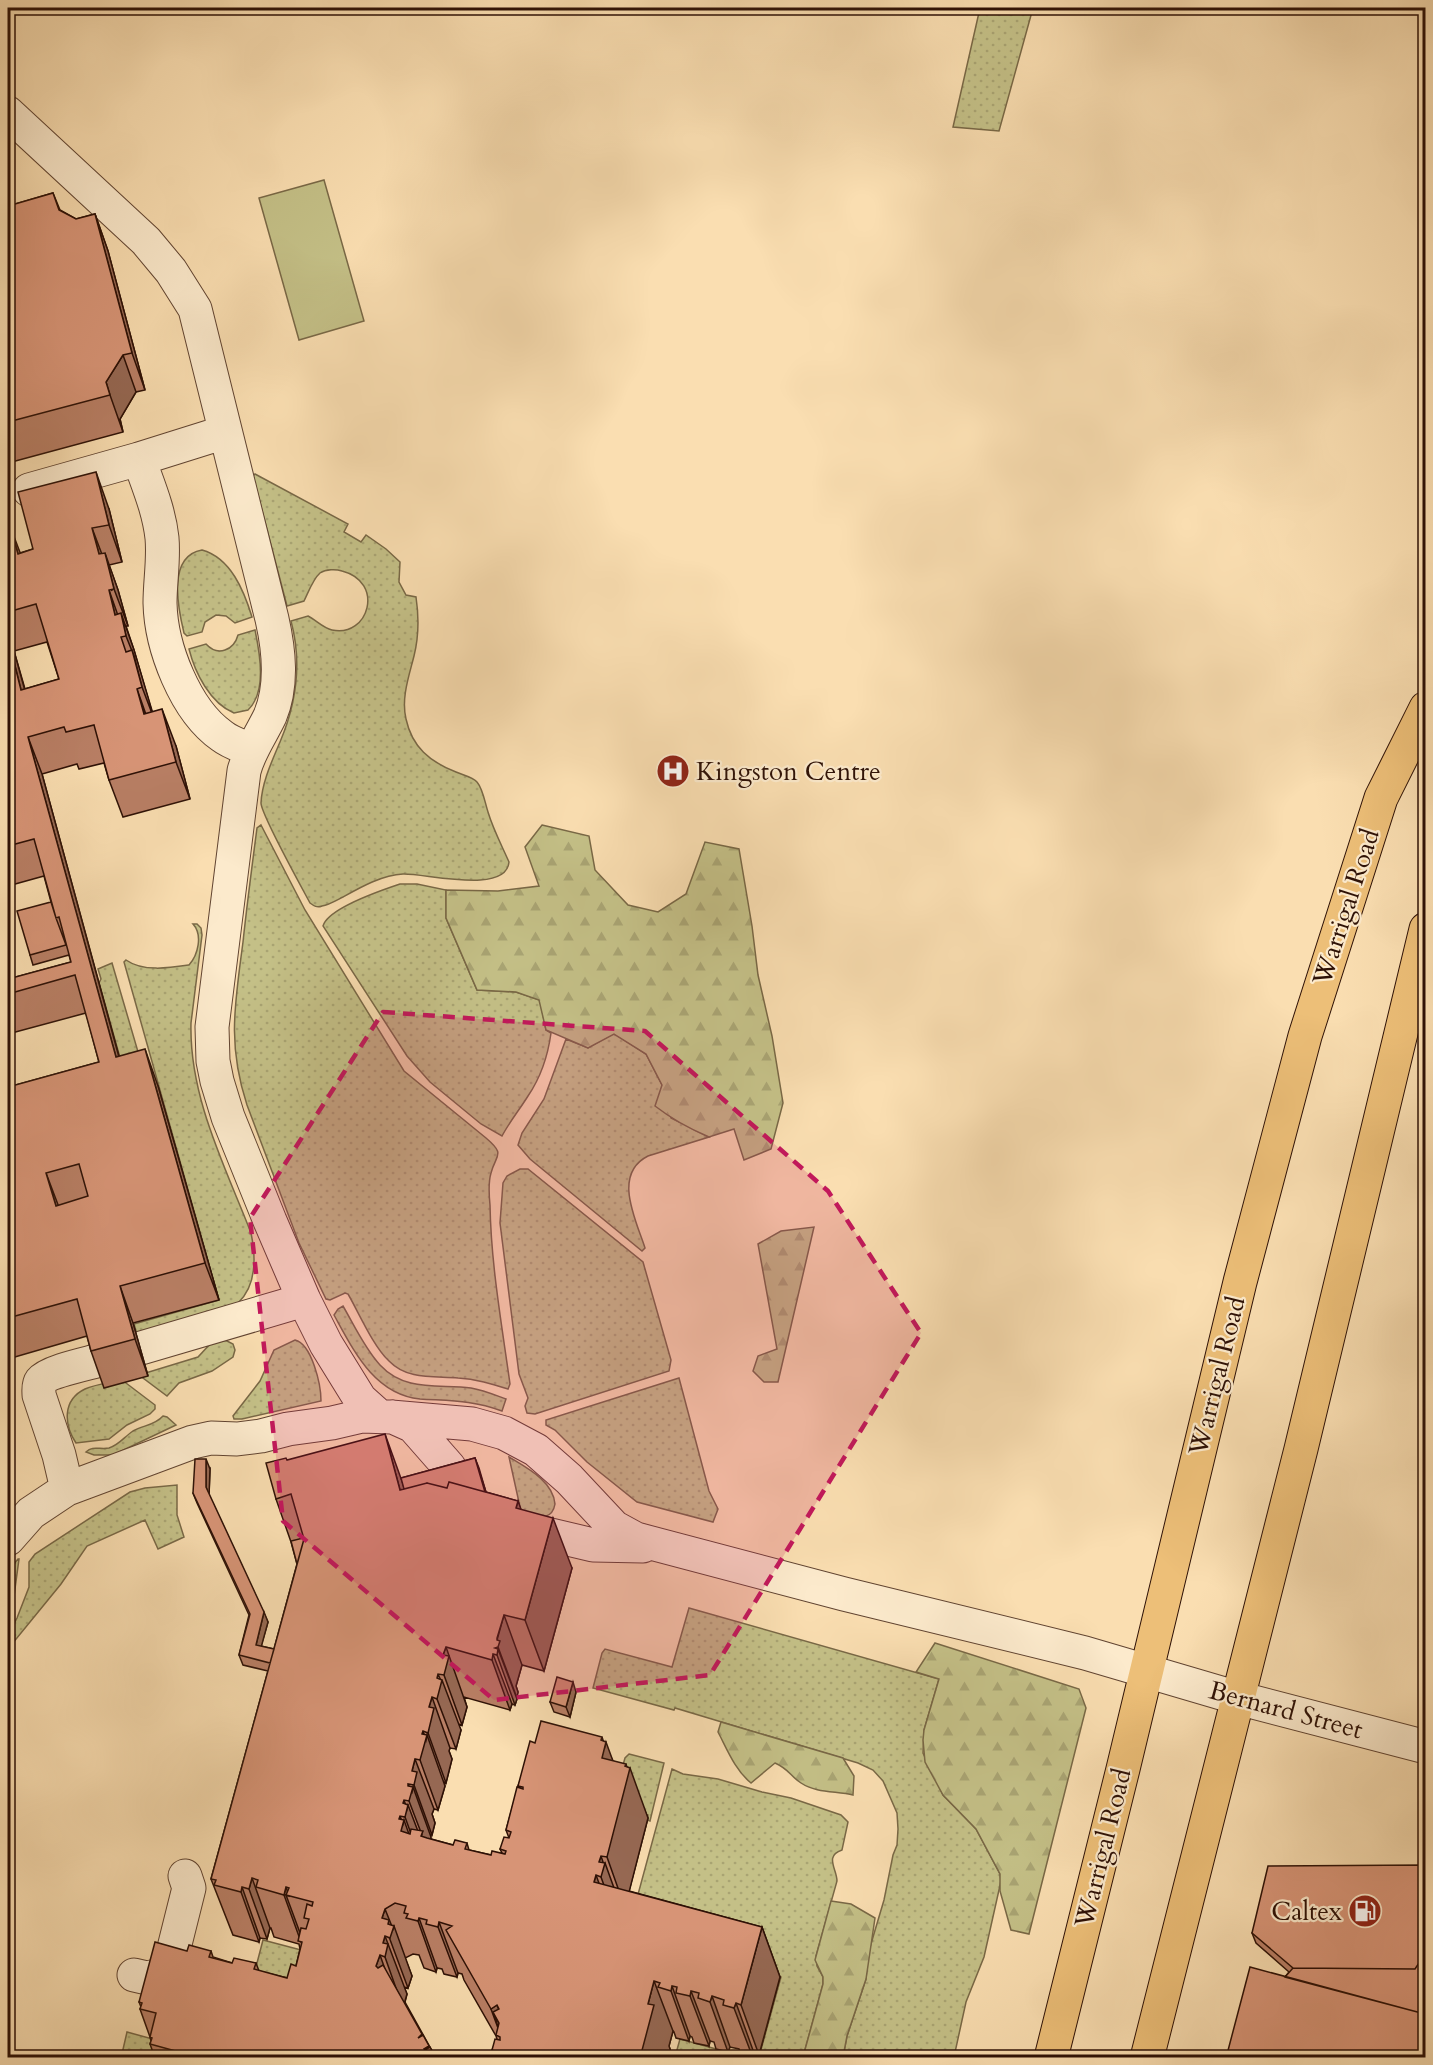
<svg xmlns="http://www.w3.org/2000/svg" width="1433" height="2065" viewBox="0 0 1433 2065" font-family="Cardo,serif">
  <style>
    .grass { fill: url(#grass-dots); stroke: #796846; stroke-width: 1.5 }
    .forest { fill: url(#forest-firs); stroke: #796846; stroke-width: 1.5 }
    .pitch { fill: #c4c087; stroke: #796846; stroke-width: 1.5 }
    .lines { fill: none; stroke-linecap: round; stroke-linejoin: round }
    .minor-casing { stroke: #614431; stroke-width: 35 }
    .highway-casing { stroke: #2e1106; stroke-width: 35 }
    .minor { stroke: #fceacc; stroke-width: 33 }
    .highway { stroke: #edbf78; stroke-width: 33 }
    .wall { fill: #b97f65; stroke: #2e1106; stroke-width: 1.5; fill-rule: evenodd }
    .shaded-wall { fill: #966853; stroke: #2e1106; stroke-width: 1.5 }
    .building { fill: #d79476; stroke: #2e1106; stroke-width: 1.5; fill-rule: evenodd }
    .marked { fill: #c2185b; fill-opacity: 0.2; stroke: #c2185b; stroke-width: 4.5; stroke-dasharray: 12 8; stroke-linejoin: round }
    .labels { text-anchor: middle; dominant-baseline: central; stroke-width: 4.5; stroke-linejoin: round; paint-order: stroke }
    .poi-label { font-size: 26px; fill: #2e1106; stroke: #fceacc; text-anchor: start }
    .street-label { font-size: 26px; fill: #2e1106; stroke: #fceacc }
  </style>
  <defs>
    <pattern id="grass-dots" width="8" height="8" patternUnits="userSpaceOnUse" patternTransform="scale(1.5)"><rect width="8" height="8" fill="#c4c087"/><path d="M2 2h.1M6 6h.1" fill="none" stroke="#a9a473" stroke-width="1.8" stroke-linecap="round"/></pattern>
    <pattern id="forest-firs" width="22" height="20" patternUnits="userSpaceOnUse" patternTransform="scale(1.5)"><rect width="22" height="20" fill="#c4c087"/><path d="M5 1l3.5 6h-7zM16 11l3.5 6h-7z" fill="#a9a473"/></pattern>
  </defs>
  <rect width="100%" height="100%" fill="#fadeb1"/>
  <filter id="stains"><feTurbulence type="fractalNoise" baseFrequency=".00333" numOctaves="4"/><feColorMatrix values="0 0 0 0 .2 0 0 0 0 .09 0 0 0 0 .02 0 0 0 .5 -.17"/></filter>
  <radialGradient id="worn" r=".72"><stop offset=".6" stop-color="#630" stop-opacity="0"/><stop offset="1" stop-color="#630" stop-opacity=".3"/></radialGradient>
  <path class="grass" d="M980 8H1033L999 131 953 127Z
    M255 474 348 524 344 532 361 542 366 535 386 549 400 562 399 582 406 595 416 597C419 617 419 636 414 656 409 676 401 698 406 719 412 747 430 762 456 772 463 775 473 777 477 782 483 789 485 803 488 812 493 829 502 846 509 862 506 895 425 873 403 874 382 875 361 887 343 897 337 900 329 905 322 906 317 908 314 906 310 903 302 888 261 814 261 803 262 782 272 761 280 742 297 702 302 662 291 621L308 616C316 620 323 628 332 630 369 638 385 582 342 571 336 569 326 569 320 573 313 579 308 593 304 601L287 606 253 476Z
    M202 550C231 558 244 591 252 617L235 623 226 616 216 615 205 622 202 632 187 636 184 633C178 608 167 556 202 550Z
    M255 630C260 654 267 692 248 710L234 713C210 703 195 673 189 649L206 644C218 657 234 650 238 635Z
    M261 825 305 910 404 1071 486 1138C506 1155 496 1154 491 1173 488 1183 489 1195 490 1205 491 1265 502 1326 510 1384L508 1389C492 1384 476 1379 458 1378 434 1376 407 1380 389 1361 373 1346 359 1313 348 1294L345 1293 330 1300 326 1299 299 1243 247 1105C227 1044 235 1004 243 942 247 904 252 866 257 828Z
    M400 884H417L446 890V918L477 990 516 992 540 1000 546 1030 551 1033C548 1055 541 1077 528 1096 520 1109 510 1121 502 1136L481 1124 430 1082 407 1056 323 926C328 908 382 890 400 884Z
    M193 924H197L201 928 202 935 191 1023C189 1097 225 1166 251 1233 256 1257 257 1285 238 1303L137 1334 134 1324 219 1300 124 962 126 960C143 972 169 968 189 965 198 955 203 935 193 924Z
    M112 963 148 1086 130 1093 99 983 101 979 98 969Z
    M614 1033 646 1054 662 1085 671 1118 709 1137 648 1156C612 1174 636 1220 645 1248L642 1251 530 1159 518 1145 522 1133 544 1099 566 1039 588 1048Z
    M520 1169H528L643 1262 671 1360 669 1371 535 1414 527 1413 525 1406 528 1398 519 1374 500 1223 503 1183 507 1176Z
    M343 1306C354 1325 365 1349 380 1365 405 1392 438 1384 471 1388 483 1390 495 1395 506 1399L502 1411C472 1400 451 1401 420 1399 374 1394 354 1351 334 1315L338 1309Z
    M225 1340 233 1344 235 1350 233 1357 212 1371 179 1383 167 1396 139 1375 198 1357 211 1343Z
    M295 1340C312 1344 321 1385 321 1401L242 1419H234L233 1416 260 1381 274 1350Z
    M679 1378 709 1491 718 1509 713 1522 637 1502 587 1462 555 1430 546 1425V1420Z
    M122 1380 155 1405V1409L150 1414 127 1425 109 1439 76 1443C64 1425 62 1400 85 1389 96 1384 110 1383 122 1380Z
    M163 1416 167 1417 176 1425 113 1455H94L86 1452C93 1445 100 1450 109 1448 119 1445 124 1437 133 1431 143 1425 154 1426 163 1416Z
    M509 1457C527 1468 553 1481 555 1504 552 1522 536 1517 522 1516Z
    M177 1485V1515L184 1537 158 1549 145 1520 87 1546 61 1584 8 1649V1635L17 1618 29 1587V1562L35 1554 130 1492 145 1488Z
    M18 1559H19L14 1596 8 1617V1571Z
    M689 1608 939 1679 924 1730 923 1753 943 1795 976 1829 1000 1874 1001 1881 984 1957 966 2002 954 2057H843L847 2036 866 1979 868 1954 884 1900 893 1855 897 1845 898 1829 897 1813 883 1781 873 1770 858 1763 675 1708 674 1710 593 1688 602 1653 605 1649 672 1667Z
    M629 1754 664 1763 650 1821 647 1820 648 1815 643 1814 618 1783 625 1758Z
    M672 1769 683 1774 718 1779 762 1792 791 1798 841 1815 848 1822 842 1850C824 1856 837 1869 837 1881L816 1956 817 1966 823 1977V1984L803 2057H759L781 1977 627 1935Z
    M263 1940 324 1956 246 2005Z
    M127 2032 160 2041 159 2057 121 2058Z
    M680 2039 745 2057H675Z"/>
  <path class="forest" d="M542 825 589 836 595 870 628 905 658 912 686 894 705 842 739 849 752 926 758 975 772 1036 783 1103 771 1149 744 1160 734 1129 709 1137C688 1128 673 1120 655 1106L662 1085 646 1054 614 1034 588 1048 546 1030 539 1000 516 992 477 990 446 918V890L498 891 539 886 525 847Z
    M814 1227 778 1382H764L753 1371 758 1356 777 1349 758 1244 781 1231Z
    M935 1643 1079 1689 1086 1708 1029 1934 1011 1930 1000 1891V1874L976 1829 943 1795 925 1762 923 1740 924 1730 939 1679 916 1672Z
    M721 1722 843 1758 854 1776 853 1795C836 1791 816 1793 801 1783 790 1776 789 1769 775 1763L751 1783C735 1770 727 1749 718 1732Z
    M831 1901 851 1904 875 1918 866 1979 847 2036 843 2057H803L823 1984V1977L815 1960Z"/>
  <path class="pitch" d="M324 180 364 321 299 340 259 198Z"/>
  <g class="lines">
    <g class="minor-casing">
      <path id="minor" d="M8 113 146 241 171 271 195 309 272 619C279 650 283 685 270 716 261 735 249 751 244 771L212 1027 213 1061 217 1081 228 1117 270 1221 304 1300 326 1344 360 1399 379 1416
        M225 432 139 459C148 485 159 510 162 538 164 560 160 581 160 603 161 647 185 710 222 736 231 743 242 746 251 750
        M29 490 139 459
        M141 1348 304 1300
        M393 1417 413 1426 449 1467 469 1505
        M67 1489 59 1455 39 1395C39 1390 38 1385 41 1381 48 1372 85 1364 96 1361
        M517 1527 593 1545 643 1546
        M8 1539 31 1513 67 1489 193 1442 211 1438 237 1439 261 1436 288 1429 332 1423 362 1416 391 1417 472 1424 504 1433 536 1450 569 1479 614 1527 636 1539 844 1594 1085 1653 1238 1698 1426 1747
        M134 1975 147 1978 161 1975 170 1964 189 1888 185 1876"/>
    </g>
    <g class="highway-casing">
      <path id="highway" d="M1051 2058 1123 1769 1240 1282 1305 1036 1381 798 1426 708
        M1147 2058 1301 1449 1426 929"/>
    </g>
    <use href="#minor" class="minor"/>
    <use href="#highway" class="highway"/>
  </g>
  <path class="wall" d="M53 193 60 210 76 219 95 214 108 251 145 390 136 392 120 419 123 432 8 463V206Z
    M109 509 122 562 109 565 118 590 128 626H126L134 650 152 712 176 746 190 799 123 817 109 780 104 763 79 769 77 764 42 774 119 1056 158 1086 219 1300 133 1323 148 1376 104 1388 91 1351 87 1336 8 1359V1070L12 1086 99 1062 86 1013 8 1034V979L71 962 69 955 33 965 30 955 51 902 44 876 8 886V527L20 553 33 549ZM47 642 59 679 25 689 14 651Z
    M475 1458 486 1492 518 1501 520 1509 572 1568 544 1671 522 1665 516 1686 518 1692 516 1698 517 1699 515 1705 512 1704 510 1710 464 1697 467 1707 462 1725 458 1724 461 1730 456 1749 450 1748 449 1751 452 1759 446 1783 444 1782 445 1786 438 1810 434 1809 432 1814 435 1823 432 1835H430L431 1839 453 1845 467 1843 469 1850 491 1855 502 1853 500 1849 509 1838 506 1830 518 1787V1786L535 1743 603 1741 613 1761 626 1767 648 1818 629 1891 762 1927 780 1977 759 2055 754 2053 753 2058 741 2055 739 2049 730 2047 728 2052 716 2049 714 2042 710 2041 709 2046 694 2043 692 2037 690 2036 689 2041 676 2038 674 2032 673 2031 669 2046 672 2055 494 2056 492 2050 497 2039 496 2036 464 1980 462 1974 458 1973 457 1977 444 1974 442 1969 437 1968 436 1972 424 1968 419 1955 413 1954 405 1958 412 1976 408 1988 404 1987 407 1994 405 2002 436 2058H155L150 2044 151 2041 150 2037 140 2009 141 2007 139 2002 187 1951H211L213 1957 232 1963H256L259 1971 287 1978 296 1966 300 1949 299 1944 274 1937 271 1928H270L267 1939 260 1938 259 1942 233 1935 211 1879 268 1671 243 1665 239 1655 249 1615 197 1503 193 1493 210 1469 209 1495 268 1622 261 1646 274 1649 297 1564 291 1542 276 1499 287 1460 401 1478Z
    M576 1692 570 1717 554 1712 550 1702Z
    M1425 1865 1285 1977 1289 1972 1256 1943 1252 1933Z"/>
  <path class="shaded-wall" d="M95 214 108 251 145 390 132 353Z
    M123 355 136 392 120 419 123 432 110 395 106 382Z
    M96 472 109 509 122 562 109 525Z
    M10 526 24 563 18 554Z
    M92 528 106 565 112 591 99 554Z
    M105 553 118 590 128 626 114 589Z
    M109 590 122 627 115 615Z
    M121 613 134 650 156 724 142 687 134 656 126 636Z
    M8 632 14 651 35 727 21 690 8 638Z
    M137 689 150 726 144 714Z
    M162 709 176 746 190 799 176 762Z
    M28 737 42 774 129 1094 116 1057Z
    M145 1049 158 1086 219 1300 205 1263Z
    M46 1173 60 1210 56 1206Z
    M120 1286 133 1323 148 1376 135 1339Z
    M385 1434 403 1484 415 1530 400 1490Z
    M475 1458 479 1468 494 1520 490 1510Z
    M206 1459 210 1469 209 1497 206 1487Z
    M518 1501 536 1551 516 1508Z
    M553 1518 572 1568 544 1671 525 1620Z
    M264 1612 268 1622 259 1655 256 1645Z
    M504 1615 522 1665 516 1686 518 1692 517 1698 498 1647 497 1640Z
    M446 1647 467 1707 462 1725 444 1675 443 1655Z
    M498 1649 517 1699 515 1705 497 1655Z
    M493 1654 512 1704 510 1710 492 1660Z
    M438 1674 442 1683V1680L461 1730 456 1749 437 1699V1678Z
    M573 1682 576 1692 570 1717 566 1707Z
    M432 1697 450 1748 449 1751 452 1759 446 1783 428 1733 429 1707Z
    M423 1731 426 1740 427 1735 445 1786 438 1810 420 1760Z
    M602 1737 605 1746 606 1742 624 1791 626 1764 628 1772 630 1768 648 1818 625 1908 607 1857 602 1758Z
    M415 1759 434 1809 432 1814 435 1823 432 1835 414 1785 412 1771Z
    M408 1784 412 1792 413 1787 431 1837 429 1847 421 1836 422 1835 409 1801 408 1786Z
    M404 1800 407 1809 408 1805 427 1855 423 1867 405 1817 403 1803Z
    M400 1816 403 1824 404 1820 422 1871 401 1831 399 1819Z
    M601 1856 604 1865 605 1863 623 1913 619 1927 601 1877 599 1862Z
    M596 1875 614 1925 594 1882Z
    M252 1878 270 1928 267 1939 249 1889Z
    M242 1887 260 1938 259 1942 241 1892Z
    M286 1887 289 1896 286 1895 303 1941 301 1942 284 1895Z
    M385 1909 393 1929 394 1926 412 1976 408 1988 382 1918Z
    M419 1918 437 1968 436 1972 418 1921Z
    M439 1922 458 1973 457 1977 438 1927Z
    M762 1927 780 1977 759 2055 741 2005Z
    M385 1936 407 1994 403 2008 385 1957 383 1943Z
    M380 1955 398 2006 376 1966Z
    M654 1981 673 2031 669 2046 672 2055V2058H640L648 2004Z
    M672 1986 690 2036 689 2041 671 1991Z
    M691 1991 710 2041 709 2046 690 1996Z
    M712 1996 730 2047 728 2052 710 2002Z
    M736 2003 754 2053 753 2058 734 2008Z
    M497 2005 516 2055 493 2012 509 2058 491 2009Z"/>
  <path class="building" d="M53 193 59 210 76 219 95 214 132 353 123 355 106 382 110 395 8 422V206Z
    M96 472 109 525 92 528 99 554 105 553 114 589 109 590 115 615 121 613 126 636 121 637 126 652 132 650 142 687 137 689 144 714 162 709 176 762 109 780 94 725 66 732 64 727 28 737 116 1057 145 1049 205 1263 120 1286 135 1339 91 1351 77 1299 8 1318V1087L99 1062 75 975 8 994V979L71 962 59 917 56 918 34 839 8 846V754L10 753 8 744V638L21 690 59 679 36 604 8 612V527L10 526 18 554 33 549 18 492ZM79 1164 88 1196 56 1206 46 1173Z
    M51 902 56 918 66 945 30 955 17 911Z
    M385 1434 400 1490 427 1483 447 1488 449 1482 518 1501 516 1508 553 1518 525 1620 504 1615 497 1638V1640L500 1641 498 1647 495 1648 498 1649 497 1655 493 1654 492 1660 446 1647 443 1655 449 1656 444 1675 438 1674 437 1678 442 1680 437 1699 432 1697 429 1707 434 1708 428 1733 423 1731 422 1734 427 1735 420 1760 415 1759 412 1771 417 1772 414 1785 408 1784V1786L413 1787 409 1801 404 1800 403 1803 408 1805 405 1817 400 1816 399 1819 404 1820 401 1831 410 1834 411 1829 423 1831 421 1836 427 1838 453 1845 455 1840 467 1843 465 1849 491 1855 492 1851 505 1854 506 1851 500 1849 504 1837 509 1838 511 1832 506 1830 517 1787 523 1789V1787L518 1786 530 1741 535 1743 541 1721 602 1737 601 1740 606 1742 602 1758 626 1764 625 1766 630 1768 607 1857 601 1856 599 1862 605 1863 601 1877 596 1875 594 1882 762 1927 741 2005 736 2003 734 2008 723 2005 724 2000 712 1996 710 2002 698 1998 699 1993 691 1991 690 1996 676 1993 677 1987 672 1986 671 1991 658 1987 660 1983 654 1981 648 2004 654 2005 640 2058H491L496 2054 497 2052 492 2050 495 2039 500 2040V2037L496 2035 499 2023 493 2012 499 2009 497 2005 491 2009 446 1930 452 1926 439 1922 438 1927 426 1924 427 1920 419 1918 418 1921 406 1918 408 1914 404 1913 406 1906 395 1903 385 1909 382 1918 389 1920 388 1924 394 1926 390 1938 385 1936 383 1943 388 1944 385 1957 380 1955 376 1966 378 1968 383 1965 422 2034 418 2038 423 2035 429 2046 424 2049 425 2050 430 2047 436 2058H201L150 2044 152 2038 150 2037 156 2013 140 2009 142 2003 139 2002 155 1942 187 1951 189 1945 211 1951 209 1957 232 1963 234 1958 256 1963 254 1969 287 1978 291 1964 296 1966 302 1942 298 1941 301 1928 306 1929 309 1919 304 1918 307 1904 312 1906 313 1902 286 1895 289 1888 286 1887 284 1895 256 1887 258 1880 252 1878 249 1889 242 1887 241 1892 214 1885 216 1880 211 1879 304 1539 291 1494 276 1499 266 1463 286 1458 287 1460Z
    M475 1458 485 1492 449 1482 447 1488 427 1483 404 1489 401 1478Z
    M195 1459H206V1487L264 1612 256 1645 274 1649 270 1663 239 1655 250 1614 193 1493Z
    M303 1538 304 1539 297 1564 291 1541Z
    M557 1677 573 1682 566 1707 550 1702Z
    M1425 1865V1960H1421L1415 1969 1293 1968 1252 1933 1268 1866Z
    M1421 1960H1425V2014L1285 1977 1293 1968 1415 1969Z
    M1250 1967 1425 2014V2058H1226Z"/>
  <path class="marked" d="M383 1012 645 1031 828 1191 921 1333 710 1675 494 1700 283 1521 250 1218Z"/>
  <defs>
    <g id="hospital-disc" transform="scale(1.725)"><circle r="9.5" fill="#8f2418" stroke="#fceacc"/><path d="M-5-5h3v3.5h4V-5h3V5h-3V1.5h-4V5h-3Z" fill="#fff"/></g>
    <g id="fuel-disc" transform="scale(1.725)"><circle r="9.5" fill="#8f2418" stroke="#fceacc"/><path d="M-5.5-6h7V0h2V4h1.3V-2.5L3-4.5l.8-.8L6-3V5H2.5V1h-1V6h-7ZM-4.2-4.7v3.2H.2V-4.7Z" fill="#fff"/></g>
  </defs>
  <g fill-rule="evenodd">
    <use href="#hospital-disc" x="673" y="771"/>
    <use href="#fuel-disc" x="1365" y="1911"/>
  </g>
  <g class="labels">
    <g class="poi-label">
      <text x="696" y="771">Kingston Centre</text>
      <text x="1342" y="1911" text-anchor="end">Caltex</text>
    </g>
    <g class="street-label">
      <text transform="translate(1346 907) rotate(-72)">Warrigal Road</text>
      <text transform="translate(1217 1376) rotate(-76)">Warrigal Road</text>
      <text transform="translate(1286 1710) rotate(15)">Bernard Street</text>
      <text transform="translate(1103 1848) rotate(-76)">Warrigal Road</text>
    </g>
  </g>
  <rect width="1433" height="2065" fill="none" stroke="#fadeb1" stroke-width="30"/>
  <rect x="9" y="9" width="1415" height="2047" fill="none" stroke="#2e1106" stroke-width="3"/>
  <rect x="15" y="15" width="1403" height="2035" fill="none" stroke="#2e1106" stroke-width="1.5"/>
  <rect width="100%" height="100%" filter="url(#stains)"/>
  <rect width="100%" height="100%" fill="url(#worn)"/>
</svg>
